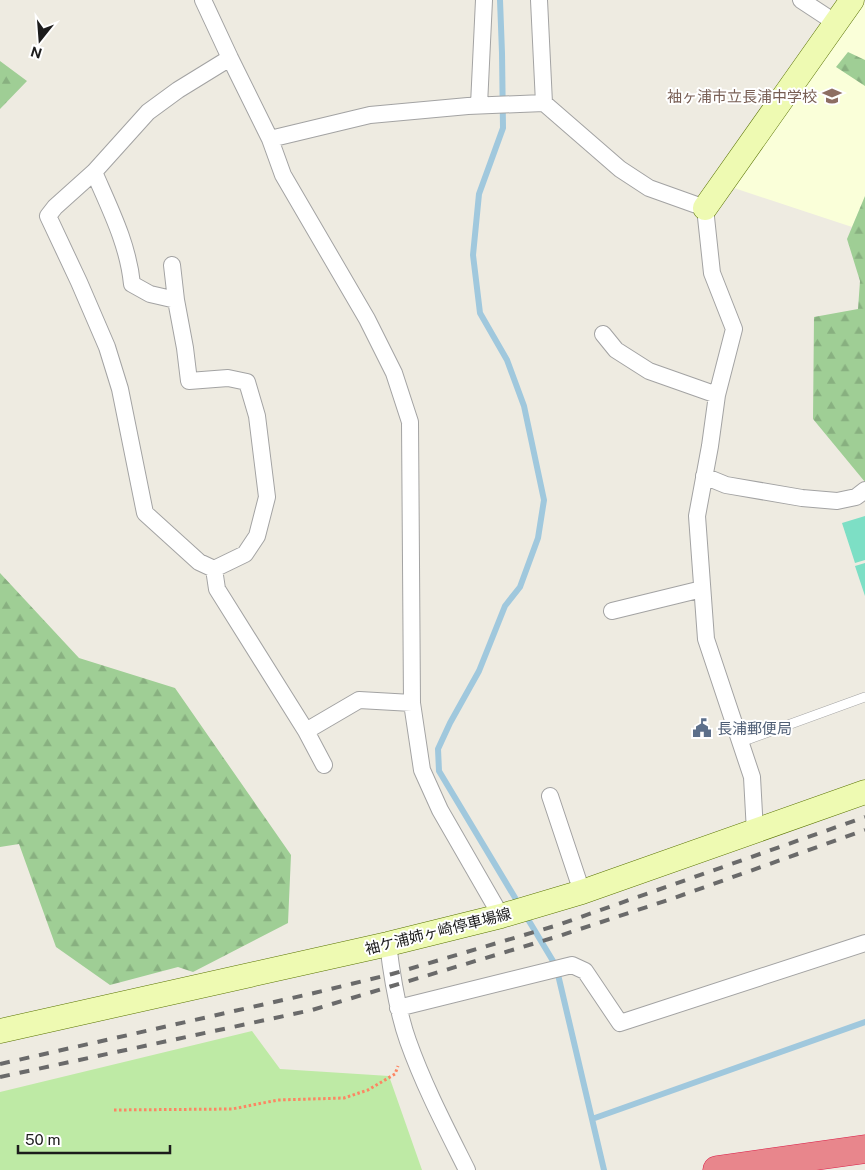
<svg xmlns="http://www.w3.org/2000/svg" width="865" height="1170" viewBox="0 0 865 1170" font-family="'Public Sans','Noto Sans JP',sans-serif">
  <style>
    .education { fill: #faffd9 }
    .grass { fill: #beeaa5 }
    .forest { fill: url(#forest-firs) }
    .pitch { fill: #7ddfc5 }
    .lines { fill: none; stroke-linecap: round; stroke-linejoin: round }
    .stream { stroke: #a0c8dd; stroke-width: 6 }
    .lane-casing { stroke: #a3a3a3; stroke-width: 10 }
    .street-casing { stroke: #a3a3a3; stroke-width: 18 }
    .secondary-casing { stroke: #597302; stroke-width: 25 }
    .highway-casing { stroke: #da2049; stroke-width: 29 }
    .path { stroke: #fc8663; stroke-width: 3; stroke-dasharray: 2.5 2.5; stroke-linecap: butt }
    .lane { stroke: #fff; stroke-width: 9 }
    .street { stroke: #fff; stroke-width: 16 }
    .secondary { stroke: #eefab2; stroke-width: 24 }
    .highway { stroke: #e8868c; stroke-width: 28 }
    .rail { stroke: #6a6a6a; stroke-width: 4; stroke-dasharray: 10 10; stroke-linecap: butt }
    .labels { text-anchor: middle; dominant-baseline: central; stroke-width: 4; stroke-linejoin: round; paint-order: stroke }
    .education-label { font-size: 15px; fill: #785e54; stroke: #fff; text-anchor: end }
    .service-label { font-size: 15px; fill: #4e5e75; stroke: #fff; text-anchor: start }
    .street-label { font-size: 15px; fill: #1c1c1c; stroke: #fff }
  </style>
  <defs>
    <pattern id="forest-firs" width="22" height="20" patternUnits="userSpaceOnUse" patternTransform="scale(1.25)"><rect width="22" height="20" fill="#9fce95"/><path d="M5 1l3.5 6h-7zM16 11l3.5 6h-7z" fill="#88b080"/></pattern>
  </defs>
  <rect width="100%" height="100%" fill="#eeebe1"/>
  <path class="education" d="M865 3V197L852 227 734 188Z"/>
  <path class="grass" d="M252 1031 280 1069 389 1076 422 1170H0V1092Z"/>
  <path class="forest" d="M848 52 865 60V86L836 67Z
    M0 61 27 81 0 109Z
    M865 196V482L813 419 814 317 858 309 860 281 847 239Z
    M0 573 79 658 175 688 291 855 288 923 193 972 178 967 110 985 56 947 19 844 0 847Z"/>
  <path class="pitch" d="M865 516V560L855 563 842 523Z
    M865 563V596L855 566Z"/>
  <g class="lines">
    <path class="stream" d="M500 0 502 53 503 128 479 194 473 255 480 313 507 360 524 406 544 500 538 538 520 587 505 606 479 671 450 723 438 749 439 771 556 966 604 1170
      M592 1119 865 1022"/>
    <g class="lane-casing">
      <path id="lane" d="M741 742 865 697"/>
    </g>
    <g class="street-casing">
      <path id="street" d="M203 0 230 58 270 139 283 175 367 319 394 373 410 422 412 703 422 770 440 810 501 916
        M539 0 544 103
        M801 0 836 23
        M479 105 484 0
        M270 139 370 115 468 106 544 103 620 169 649 188 705 208 712 273 734 329 717 395 710 446 697 516 706 639 752 777 755 832
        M94 172C110 209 128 244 132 284L150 294 176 300 185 348 189 381 228 378 247 382 257 416 267 497 257 536 245 554 214 569
        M172 265 176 300
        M603 334 616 350 649 371 717 395
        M704 476 726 485 802 498 837 501 856 497 865 490
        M214 569 199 562 145 513 120 389 107 347 79 282 48 216 55 207 94 172 148 112 178 90 230 58
        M214 569 217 589 306 731 324 765
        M612 611 702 589
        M306 731 359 700 412 703
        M550 796 582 892
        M388 944C392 977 397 1010 408 1041 424 1086 446 1128 467 1170
        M398 1008 572 965 585 971 620 1023 865 943"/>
    </g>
    <g class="secondary-casing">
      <path id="secondary" d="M705 208 852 0
        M0 1031 388 944 501 916 582 892 865 792"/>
    </g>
    <g class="highway-casing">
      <path id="highway" d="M717 1170 865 1149"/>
    </g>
    <path class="path" d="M114 1110 232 1109 278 1100 344 1098 368 1090 395 1074 398 1066"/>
    <use href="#lane" class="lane"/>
    <use href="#street" class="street"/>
    <use href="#secondary" class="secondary"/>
    <use href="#highway" class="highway"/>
    <path class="rail" d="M0 1064 314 993 392 974 558 925 865 817
      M0 1077 312 1010 559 936 674 898 865 830"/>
  </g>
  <defs>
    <g id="school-bare" transform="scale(1.5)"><path d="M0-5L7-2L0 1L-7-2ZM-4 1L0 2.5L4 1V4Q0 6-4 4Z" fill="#8d6e63" stroke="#fff" stroke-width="2.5" paint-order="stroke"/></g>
    <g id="civic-bare" transform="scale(1.5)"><path d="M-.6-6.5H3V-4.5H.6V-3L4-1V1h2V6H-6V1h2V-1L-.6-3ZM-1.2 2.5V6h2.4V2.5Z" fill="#5c6f8a" stroke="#fff" stroke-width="2.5" paint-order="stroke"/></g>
  </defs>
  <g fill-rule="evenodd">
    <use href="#school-bare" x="832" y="96"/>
    <use href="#civic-bare" x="702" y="728"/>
  </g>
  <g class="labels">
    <g class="education-label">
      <text x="817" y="96">袖ヶ浦市立長浦中学校</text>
    </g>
    <g class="service-label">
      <text x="717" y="728">長浦郵便局</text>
    </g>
    <g class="street-label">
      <text transform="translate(438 931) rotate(-14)">袖ケ浦姉ヶ崎停車場線</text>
    </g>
  </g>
  <g transform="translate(40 40) rotate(197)" stroke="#ffffff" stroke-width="4" paint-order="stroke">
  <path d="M0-4L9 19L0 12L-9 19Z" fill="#1c1c1c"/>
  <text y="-8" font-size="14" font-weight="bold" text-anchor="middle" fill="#1c1c1c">N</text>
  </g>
  <path d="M18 1145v8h152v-8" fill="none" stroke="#1c1c1c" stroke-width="2.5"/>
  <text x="25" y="1145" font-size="15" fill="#1c1c1c" stroke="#ffffff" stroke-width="4" paint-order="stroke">50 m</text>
</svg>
